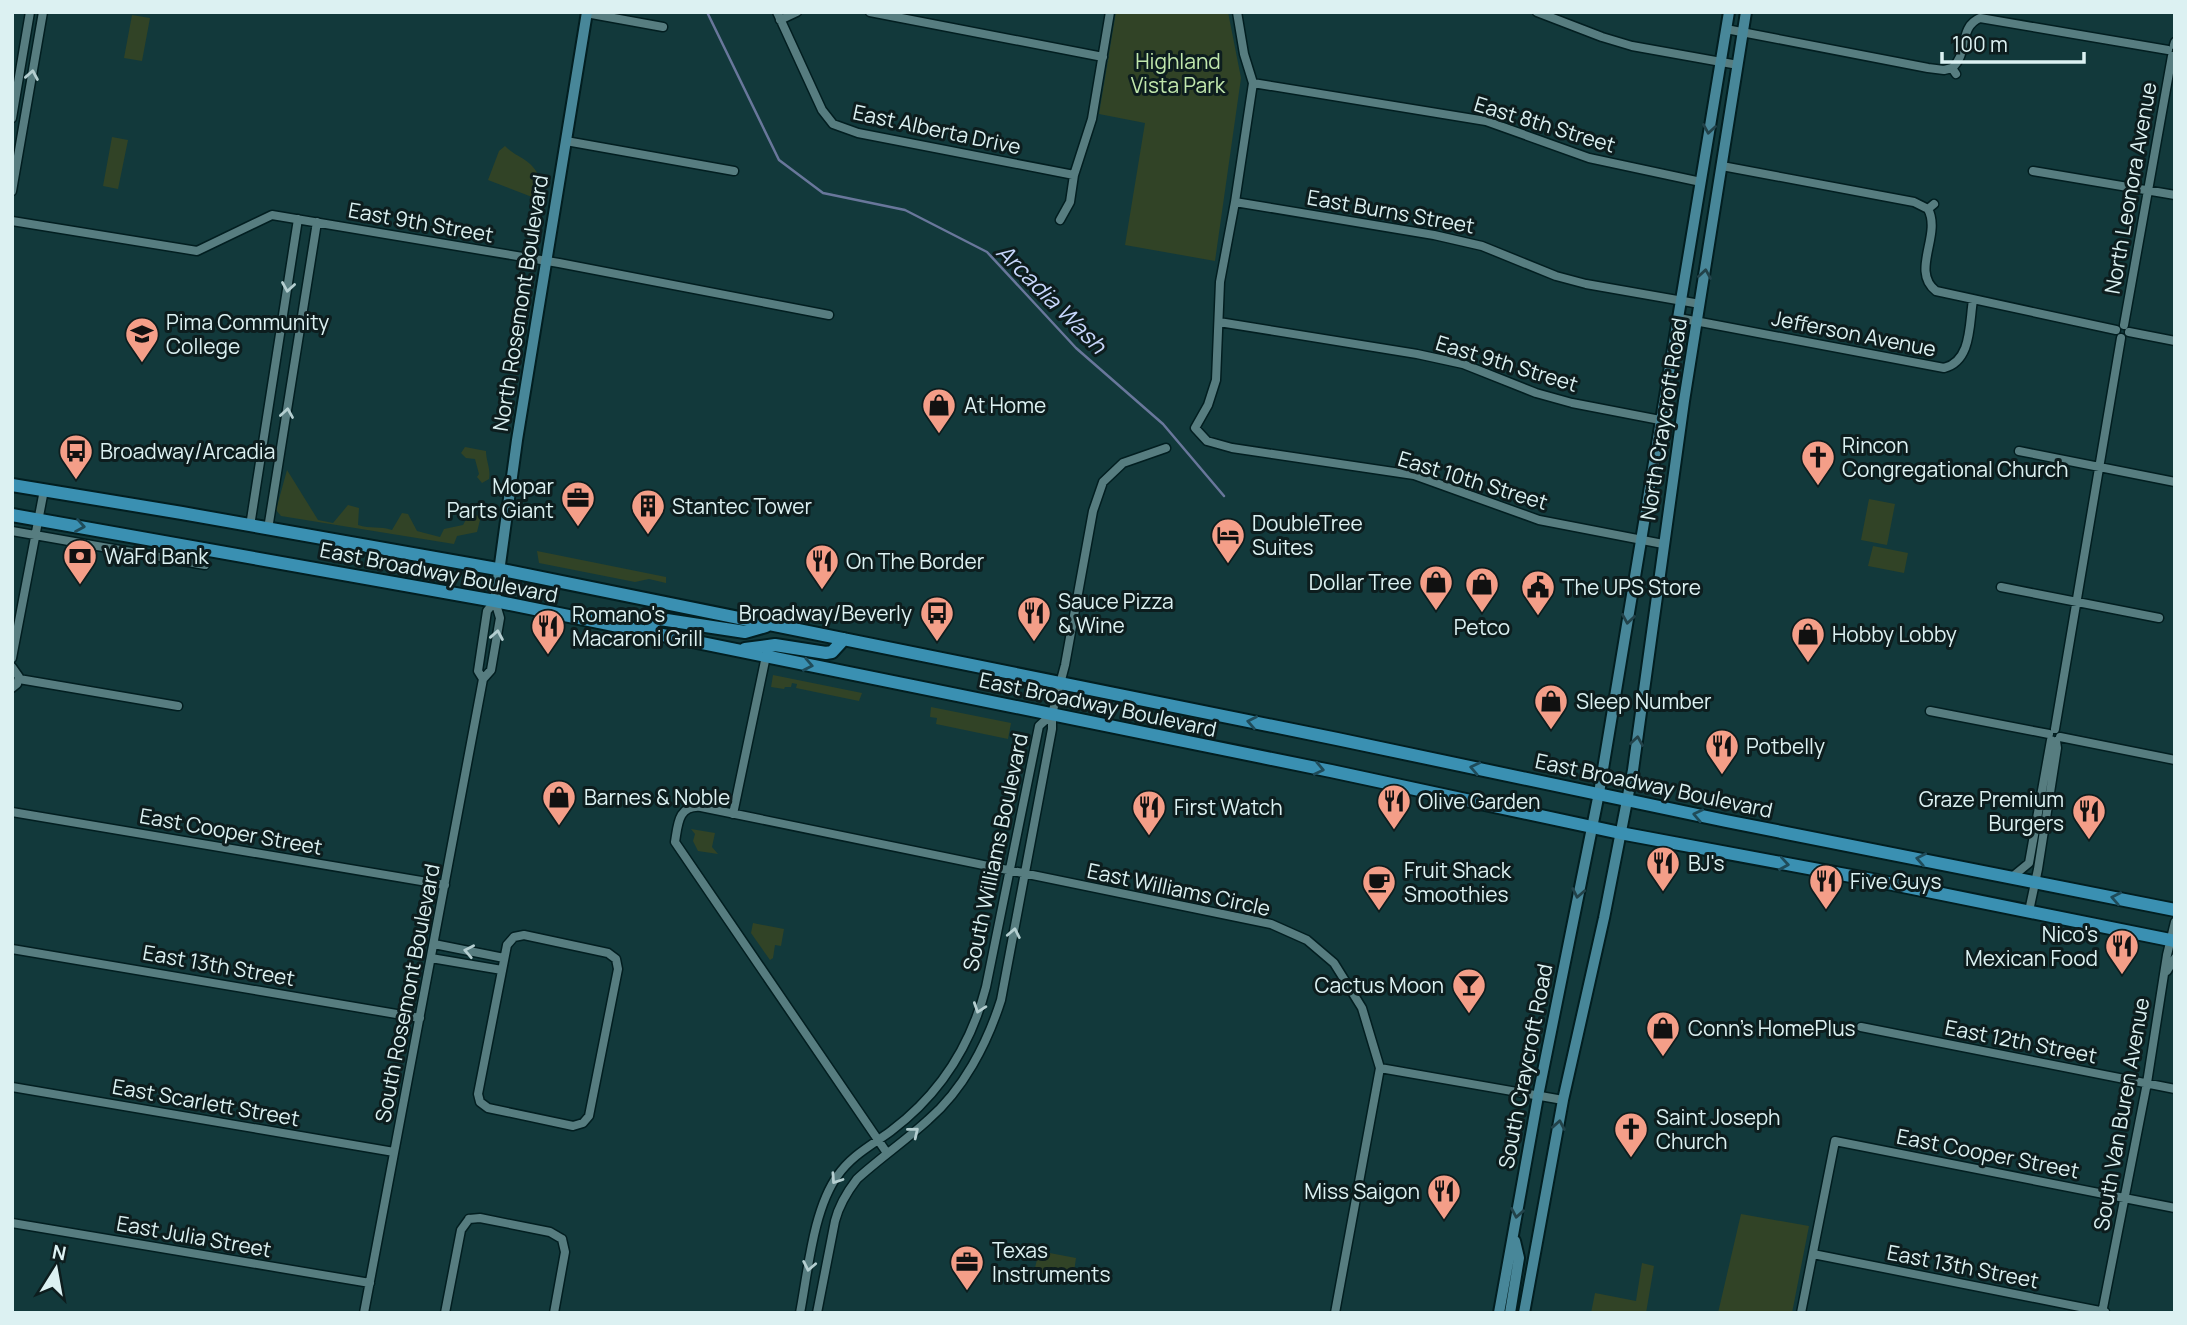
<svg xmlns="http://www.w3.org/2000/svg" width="2187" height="1325" viewBox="0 0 2187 1325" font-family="Manrope,sans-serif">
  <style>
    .green { fill: #314326 }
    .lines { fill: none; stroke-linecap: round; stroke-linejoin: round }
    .stream { stroke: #69779b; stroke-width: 2.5 }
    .street-casing { stroke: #021e20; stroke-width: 11 }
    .secondary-casing { stroke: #021e20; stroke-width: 14 }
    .primary-casing { stroke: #021e20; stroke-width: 16 }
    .street { stroke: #577d80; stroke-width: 8 }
    .secondary { stroke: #488799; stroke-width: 10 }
    .primary { stroke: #3a90b2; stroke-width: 12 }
    .oneway { stroke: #b4ced0 }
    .oneway2 { stroke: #224249 }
    .oneway3 { stroke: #1f4b59 }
    .labels { text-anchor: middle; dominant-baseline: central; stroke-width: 6; stroke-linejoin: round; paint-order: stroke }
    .park-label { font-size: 21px; fill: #c1e8ad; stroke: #0d1d1e }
    .street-label { font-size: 21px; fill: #dcf1f2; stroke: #0d1d1e }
    .poi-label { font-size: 21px; fill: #dcf1f2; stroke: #0d1d1e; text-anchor: start }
    .water-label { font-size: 23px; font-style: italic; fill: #c8d7fc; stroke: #0d1d1e }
  </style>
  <rect width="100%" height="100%" fill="#12393b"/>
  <path class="green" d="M1116 12H1228L1241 78 1215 261 1125 245 1145 123 1099 114Z
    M132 15 150 18 142 61 124 58Z
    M112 137 128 140 118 189 103 186Z
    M505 146C518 159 528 157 538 174L532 197 488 180 499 151Z
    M465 447 486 451C486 461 491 469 489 479L482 483 477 477 479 474 475 459 466 458 461 453Z
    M287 470 318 520 333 523 348 505 359 508 358 525C370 529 380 526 392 530L402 513 408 514 417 531 440 537 444 529 463 525 469 514 481 516 477 532 457 536 454 544 281 516 276 510Z
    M1869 499 1895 504 1887 545 1861 540Z
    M1873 546 1908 553 1904 573 1868 566Z
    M537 551 666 577V583L649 579 635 582 539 563Z
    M773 675 862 693 859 701 796 688 797 684 792 683 791 687H785L784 689 771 687Z
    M931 707 1011 723 1008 739 936 724 937 718 930 717Z
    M691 829 715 833 712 847 718 854 698 851 693 841 695 834Z
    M753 923 784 929 781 946 775 945 773 958 770 960 751 933Z
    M1741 1214 1809 1226 1792 1313H1718Z
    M1039 1251 1076 1258 1073 1279 1034 1272Z
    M1642 1263 1654 1266 1646 1313H1591L1595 1293 1636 1301Z"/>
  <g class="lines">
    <path class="stream" d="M707 12 779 160 823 193 905 210 987 252 1076 348 1163 424 1224 496"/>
    <g class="street-casing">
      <path id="street" d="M777 12 822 110 833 124 858 133 1074 175
        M870 12 1103 57
        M1237 12 1244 54 1253 83 1235 202 1220 282 1216 380 1208 405 1195 428 1207 441 1232 448 1414 475 1539 520 1663 544
        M1537 12 1602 37 1632 46 1738 65
        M586 13 663 27
        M780 20 797 12
        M1726 29 1928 68 1944 70 1952 68
        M2174 45 2175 42
        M1956 74 1952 68C1969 54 1958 27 1980 18L2168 50
        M1253 83 1486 121 1589 158 1701 182
        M12 118 30 12
        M566 141 734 171
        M1722 166 1914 202 1928 209
        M2033 171 2175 195
        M12 191 43 12
        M1235 202 1434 235 1482 246 1556 276 1586 284 1700 304
        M1934 204 1928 209C1942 235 1910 271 1936 291L2116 330
        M1060 220 1070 202 1074 175 1092 119 1110 12
        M12 221 197 251 272 215 559 263 829 315
        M1679 318 1944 368C1972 361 1969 324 1973 300
        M1219 322 1417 354 1463 364 1536 393 1572 403 1660 420
        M2124 325 2172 56
        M2129 332 2175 341
        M2019 451 2175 482
        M250 526 298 219
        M268 529 317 222
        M12 531 205 565
        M2001 587 2159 618
        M12 658 44 490
        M12 667 19 677 17 684 12 688
        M19 679 178 706
        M1930 711 2049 734
        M1052 714 1065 665 1093 511 1103 482 1123 463 1166 448
        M2055 729 2121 338
        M2060 737 2175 760
        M12 812 445 885
        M733 814 766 656
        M2012 877 2029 863 2051 740
        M2029 911 2038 869 2057 748 2056 741
        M524 935 608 953 616 959 618 969 589 1116 583 1123 573 1126 488 1108 480 1102 478 1094 507 945 514 937Z
        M434 944 504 958
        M12 949 420 1018
        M431 958 502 970
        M2167 971 2175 958
        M1861 1027 2175 1089
        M1380 1068 1563 1100
        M12 1087 394 1152
        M887 1153 675 842C678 824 678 805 701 807L1271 924 1307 940 1334 963 1362 1008 1380 1068 1335 1313
        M469 1219 480 1218 550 1232 562 1239
        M12 1223 370 1283
        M1813 1254 2105 1312
        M364 1313 483 679 491 670 500 618 495 601 487 611 478 671 483 679
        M445 1313 461 1230 469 1219
        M554 1313 565 1252 562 1239
        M800 1313C808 1272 813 1209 838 1175 852 1155 872 1145 891 1131 939 1095 971 1045 986 987L1039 726 1052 714V729L1001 1000C987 1044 963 1090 928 1120 905 1141 880 1158 857 1179 847 1192 839 1205 835 1221L817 1313
        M1801 1313 1835 1141 2175 1208
        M2102 1313 2147 1083 2167 955 2175 922"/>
    </g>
    <g class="secondary-casing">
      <path id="secondary" d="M495 601 517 440 587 12
        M1499 1313 1538 1096 1599 793 1729 12
        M1510 1313 1519 1258 1515 1241
        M1524 1313 1563 1100 1604 918 1633 770 1684 401 1746 12"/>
    </g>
    <g class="primary-casing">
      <path id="primary" d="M12 485 182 513 497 569 1337 739 1726 821 2175 910
        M12 515 495 601 1331 771 1620 833 1878 881 2175 941
        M648 632 654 621 660 619 745 632 766 626
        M745 649 775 645 826 653 832 652 844 639"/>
    </g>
    <use href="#street" class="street"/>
    <use href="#secondary" class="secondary"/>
    <use href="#primary" class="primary"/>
  </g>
  <defs><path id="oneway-chevron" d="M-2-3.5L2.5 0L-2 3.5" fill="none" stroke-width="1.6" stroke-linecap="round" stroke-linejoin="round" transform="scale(1.75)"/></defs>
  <g class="oneway">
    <use href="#oneway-chevron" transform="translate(32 75) rotate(-80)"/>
    <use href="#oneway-chevron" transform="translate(288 287) rotate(99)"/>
    <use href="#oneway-chevron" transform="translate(287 413) rotate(-81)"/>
    <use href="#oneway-chevron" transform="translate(497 635) rotate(-80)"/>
    <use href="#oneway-chevron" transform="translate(1014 933) rotate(-79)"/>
    <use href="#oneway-chevron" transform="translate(469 951) rotate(-169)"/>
    <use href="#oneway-chevron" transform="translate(979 1008) rotate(109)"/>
    <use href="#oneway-chevron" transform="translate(914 1132) rotate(-39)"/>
    <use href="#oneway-chevron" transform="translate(836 1179) rotate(124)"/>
    <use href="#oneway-chevron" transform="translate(809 1266) rotate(101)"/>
  </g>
  <g class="oneway2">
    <use href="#oneway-chevron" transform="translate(1709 129) rotate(99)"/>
    <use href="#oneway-chevron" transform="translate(1705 274) rotate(-81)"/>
    <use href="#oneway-chevron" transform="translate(1628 619) rotate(99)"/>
    <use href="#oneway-chevron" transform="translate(1637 741) rotate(-81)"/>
    <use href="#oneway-chevron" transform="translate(1578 893) rotate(101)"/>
    <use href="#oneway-chevron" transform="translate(1559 1125) rotate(-80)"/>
    <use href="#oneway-chevron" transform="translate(1517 1213) rotate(100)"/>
  </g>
  <g class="oneway3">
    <use href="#oneway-chevron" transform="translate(80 526) rotate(10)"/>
    <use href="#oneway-chevron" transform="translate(808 665) rotate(11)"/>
    <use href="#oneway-chevron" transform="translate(1252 722) rotate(-169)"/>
    <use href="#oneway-chevron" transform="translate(1475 768) rotate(-168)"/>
    <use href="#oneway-chevron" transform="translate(1319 769) rotate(12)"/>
    <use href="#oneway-chevron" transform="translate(1698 815) rotate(-168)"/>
    <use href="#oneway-chevron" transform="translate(1921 859) rotate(-169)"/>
    <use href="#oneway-chevron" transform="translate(1784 864) rotate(9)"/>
    <use href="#oneway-chevron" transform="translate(2116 898) rotate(-169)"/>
  </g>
  <defs>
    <g id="university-pin" transform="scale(1.75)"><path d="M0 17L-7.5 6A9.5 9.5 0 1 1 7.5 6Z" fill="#f49e88" stroke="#0d1d1e"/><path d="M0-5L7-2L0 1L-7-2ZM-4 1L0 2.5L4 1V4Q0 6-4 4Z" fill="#111"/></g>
    <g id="shop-pin" transform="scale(1.75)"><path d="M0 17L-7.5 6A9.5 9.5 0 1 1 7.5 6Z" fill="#f49e88" stroke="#0d1d1e"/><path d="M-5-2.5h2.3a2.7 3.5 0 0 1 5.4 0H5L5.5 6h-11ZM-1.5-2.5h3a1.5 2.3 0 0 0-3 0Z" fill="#111"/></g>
    <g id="bus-pin" transform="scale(1.75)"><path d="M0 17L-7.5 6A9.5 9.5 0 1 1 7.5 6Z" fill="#f49e88" stroke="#0d1d1e"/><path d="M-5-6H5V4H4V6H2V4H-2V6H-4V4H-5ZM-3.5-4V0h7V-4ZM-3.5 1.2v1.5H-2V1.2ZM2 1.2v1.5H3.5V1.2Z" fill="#111"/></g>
    <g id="church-pin" transform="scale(1.75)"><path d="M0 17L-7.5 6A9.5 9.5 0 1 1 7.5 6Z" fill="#f49e88" stroke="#0d1d1e"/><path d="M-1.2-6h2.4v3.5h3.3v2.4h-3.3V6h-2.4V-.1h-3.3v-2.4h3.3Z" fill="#111"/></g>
    <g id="office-pin" transform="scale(1.75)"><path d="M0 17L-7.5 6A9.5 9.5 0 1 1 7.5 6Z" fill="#f49e88" stroke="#0d1d1e"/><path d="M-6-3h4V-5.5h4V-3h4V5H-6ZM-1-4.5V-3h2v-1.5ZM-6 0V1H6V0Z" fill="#111"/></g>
    <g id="building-pin" transform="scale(1.75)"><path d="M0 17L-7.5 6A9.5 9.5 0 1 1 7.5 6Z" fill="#f49e88" stroke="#0d1d1e"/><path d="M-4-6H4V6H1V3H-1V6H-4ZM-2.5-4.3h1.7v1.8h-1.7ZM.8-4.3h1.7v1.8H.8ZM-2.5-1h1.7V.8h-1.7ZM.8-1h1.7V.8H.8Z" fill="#111"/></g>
    <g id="hotel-pin" transform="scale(1.75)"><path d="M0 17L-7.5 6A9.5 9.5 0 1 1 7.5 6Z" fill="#f49e88" stroke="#0d1d1e"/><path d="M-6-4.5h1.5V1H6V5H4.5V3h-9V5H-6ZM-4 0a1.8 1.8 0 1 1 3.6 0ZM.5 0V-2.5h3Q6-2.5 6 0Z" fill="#111"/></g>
    <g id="bank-pin" transform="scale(1.75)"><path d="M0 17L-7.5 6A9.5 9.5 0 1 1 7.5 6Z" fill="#f49e88" stroke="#0d1d1e"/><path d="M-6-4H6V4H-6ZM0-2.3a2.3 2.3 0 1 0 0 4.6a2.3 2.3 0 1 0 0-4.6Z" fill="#111"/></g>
    <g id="restaurant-pin" transform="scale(1.75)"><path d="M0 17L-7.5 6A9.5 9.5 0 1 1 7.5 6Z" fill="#f49e88" stroke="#0d1d1e"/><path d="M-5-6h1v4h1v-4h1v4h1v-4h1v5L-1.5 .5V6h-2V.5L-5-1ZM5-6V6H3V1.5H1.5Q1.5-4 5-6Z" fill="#111"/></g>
    <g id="civic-pin" transform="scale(1.75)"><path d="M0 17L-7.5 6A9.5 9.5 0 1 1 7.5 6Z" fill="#f49e88" stroke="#0d1d1e"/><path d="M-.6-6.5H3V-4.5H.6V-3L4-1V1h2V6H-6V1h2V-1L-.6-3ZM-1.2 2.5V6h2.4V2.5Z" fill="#111"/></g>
    <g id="cafe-pin" transform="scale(1.75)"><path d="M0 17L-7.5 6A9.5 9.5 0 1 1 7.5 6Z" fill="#f49e88" stroke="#0d1d1e"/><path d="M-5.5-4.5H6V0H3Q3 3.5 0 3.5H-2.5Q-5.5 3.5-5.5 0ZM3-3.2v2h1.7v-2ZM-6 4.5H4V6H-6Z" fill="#111"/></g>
    <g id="bar-pin" transform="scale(1.75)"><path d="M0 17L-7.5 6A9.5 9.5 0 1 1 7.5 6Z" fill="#f49e88" stroke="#0d1d1e"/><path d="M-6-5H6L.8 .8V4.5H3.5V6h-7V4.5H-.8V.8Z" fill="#111"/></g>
  </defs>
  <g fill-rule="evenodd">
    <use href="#university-pin" x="142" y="334"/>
    <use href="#shop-pin" x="939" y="405"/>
    <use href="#bus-pin" x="76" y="451"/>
    <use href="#church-pin" x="1818" y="457"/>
    <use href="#office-pin" x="578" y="498"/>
    <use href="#building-pin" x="648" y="506"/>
    <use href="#hotel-pin" x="1228" y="535"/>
    <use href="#bank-pin" x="80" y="556"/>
    <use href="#restaurant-pin" x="822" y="561"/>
    <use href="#shop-pin" x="1436" y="582"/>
    <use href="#shop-pin" x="1482" y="584"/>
    <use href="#civic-pin" x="1538" y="587"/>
    <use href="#bus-pin" x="937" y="613"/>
    <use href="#restaurant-pin" x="1034" y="613"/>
    <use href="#restaurant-pin" x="548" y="626"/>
    <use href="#shop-pin" x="1808" y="634"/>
    <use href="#shop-pin" x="1551" y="701"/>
    <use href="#restaurant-pin" x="1722" y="746"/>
    <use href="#shop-pin" x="559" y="797"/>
    <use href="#restaurant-pin" x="1394" y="801"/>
    <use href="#restaurant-pin" x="1149" y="807"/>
    <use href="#restaurant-pin" x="2089" y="811"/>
    <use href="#restaurant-pin" x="1663" y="863"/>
    <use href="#restaurant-pin" x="1826" y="881"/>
    <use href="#cafe-pin" x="1379" y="882"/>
    <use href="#restaurant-pin" x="2122" y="946"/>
    <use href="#bar-pin" x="1469" y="985"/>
    <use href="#shop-pin" x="1663" y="1028"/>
    <use href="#church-pin" x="1631" y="1129"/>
    <use href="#restaurant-pin" x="1444" y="1191"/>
    <use href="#office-pin" x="967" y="1262"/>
  </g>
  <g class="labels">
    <g class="park-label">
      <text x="1178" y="61">Highland<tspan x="1178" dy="24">Vista Park</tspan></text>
    </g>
    <g class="street-label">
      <text transform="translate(1545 124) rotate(17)">East 8th Street</text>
      <text transform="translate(937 129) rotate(12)">East Alberta Drive</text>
      <text transform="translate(2130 188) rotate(-80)">North Leonora Avenue</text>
      <text transform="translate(1391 211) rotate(10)">East Burns Street</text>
      <text transform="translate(421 222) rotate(10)">East 9th Street</text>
      <text transform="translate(520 303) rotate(-81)">North Rosemont Boulevard</text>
      <text transform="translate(1854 333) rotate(11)">Jefferson Avenue</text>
      <text transform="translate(1507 363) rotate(17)">East 9th Street</text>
      <text transform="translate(1663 419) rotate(-81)">North Craycroft Road</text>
      <text transform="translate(1473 480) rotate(17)">East 10th Street</text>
      <text transform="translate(439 572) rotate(11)">East Broadway Boulevard</text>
      <text transform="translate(1098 704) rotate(12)">East Broadway Boulevard</text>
      <text transform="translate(1654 785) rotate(12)">East Broadway Boulevard</text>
      <text transform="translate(231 831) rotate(10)">East Cooper Street</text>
      <text transform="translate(995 852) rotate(-78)">South Williams Boulevard</text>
      <text transform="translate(1179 889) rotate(12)">East Williams Circle</text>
      <text transform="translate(219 965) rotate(10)">East 13th Street</text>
      <text transform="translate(407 993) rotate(-79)">South Rosemont Boulevard</text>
      <text transform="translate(2021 1041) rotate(11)">East 12th Street</text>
      <text transform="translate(1525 1066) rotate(-79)">South Craycroft Road</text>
      <text transform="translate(206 1102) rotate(10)">East Scarlett Street</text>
      <text transform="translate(2121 1114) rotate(-80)">South Van Buren Avenue</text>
      <text transform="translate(1988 1153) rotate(11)">East Cooper Street</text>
      <text transform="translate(194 1236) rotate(10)">East Julia Street</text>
      <text transform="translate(1963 1266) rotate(11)">East 13th Street</text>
    </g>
    <g class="poi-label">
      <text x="166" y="322">Pima Community<tspan x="166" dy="24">College</tspan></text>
      <text x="964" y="405">At Home</text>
      <text x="1842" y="445">Rincon<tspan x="1842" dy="24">Congregational Church</tspan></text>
      <text x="100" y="451">Broadway/Arcadia</text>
      <text x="554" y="486" text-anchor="end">Mopar<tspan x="554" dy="24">Parts Giant</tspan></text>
      <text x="672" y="506">Stantec Tower</text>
      <text x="1252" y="523">DoubleTree<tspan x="1252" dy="24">Suites</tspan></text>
      <text x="104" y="556">WaFd Bank</text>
      <text x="846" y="561">On The Border</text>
      <text x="1412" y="582" text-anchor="end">Dollar Tree</text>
      <text x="1562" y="587">The UPS Store</text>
      <text x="1058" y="601">Sauce Pizza<tspan x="1058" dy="24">&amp; Wine</tspan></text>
      <text x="912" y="613" text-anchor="end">Broadway/Beverly</text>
      <text x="572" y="614">Romano's<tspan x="572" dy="24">Macaroni Grill</tspan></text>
      <text x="1482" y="627" text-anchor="middle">Petco</text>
      <text x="1832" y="634">Hobby Lobby</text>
      <text x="1576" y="701">Sleep Number</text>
      <text x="1746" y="746">Potbelly</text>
      <text x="584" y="797">Barnes &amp; Noble</text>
      <text x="2064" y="799" text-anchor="end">Graze Premium<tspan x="2064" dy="24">Burgers</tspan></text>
      <text x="1418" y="801">Olive Garden</text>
      <text x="1174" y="807">First Watch</text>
      <text x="1688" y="863">BJ's</text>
      <text x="1404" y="870">Fruit Shack<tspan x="1404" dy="24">Smoothies</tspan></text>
      <text x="1850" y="881">Five Guys</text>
      <text x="2098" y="934" text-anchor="end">Nico's<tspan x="2098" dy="24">Mexican Food</tspan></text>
      <text x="1444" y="985" text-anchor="end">Cactus Moon</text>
      <text x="1688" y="1028">Conn’s HomePlus</text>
      <text x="1656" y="1117">Saint Joseph<tspan x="1656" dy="24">Church</tspan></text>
      <text x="1420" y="1191" text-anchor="end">Miss Saigon</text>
      <text x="992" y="1250">Texas<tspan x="992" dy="24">Instruments</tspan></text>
    </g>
    <g class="water-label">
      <text transform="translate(1052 298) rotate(45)">Arcadia Wash</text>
    </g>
  </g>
  <rect width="2187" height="1325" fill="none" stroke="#dcf1f2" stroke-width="28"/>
  <g transform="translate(56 1269) rotate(11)" stroke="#0d1d1e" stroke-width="5" paint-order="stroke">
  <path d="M0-5L12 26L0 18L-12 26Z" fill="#dcf1f2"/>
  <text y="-10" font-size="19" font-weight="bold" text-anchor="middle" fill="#dcf1f2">N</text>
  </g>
  <path d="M1942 52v10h142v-10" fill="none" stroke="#dcf1f2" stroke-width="3.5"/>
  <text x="1952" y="52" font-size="21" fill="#dcf1f2" stroke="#0d1d1e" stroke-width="5" paint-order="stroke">100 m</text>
</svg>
